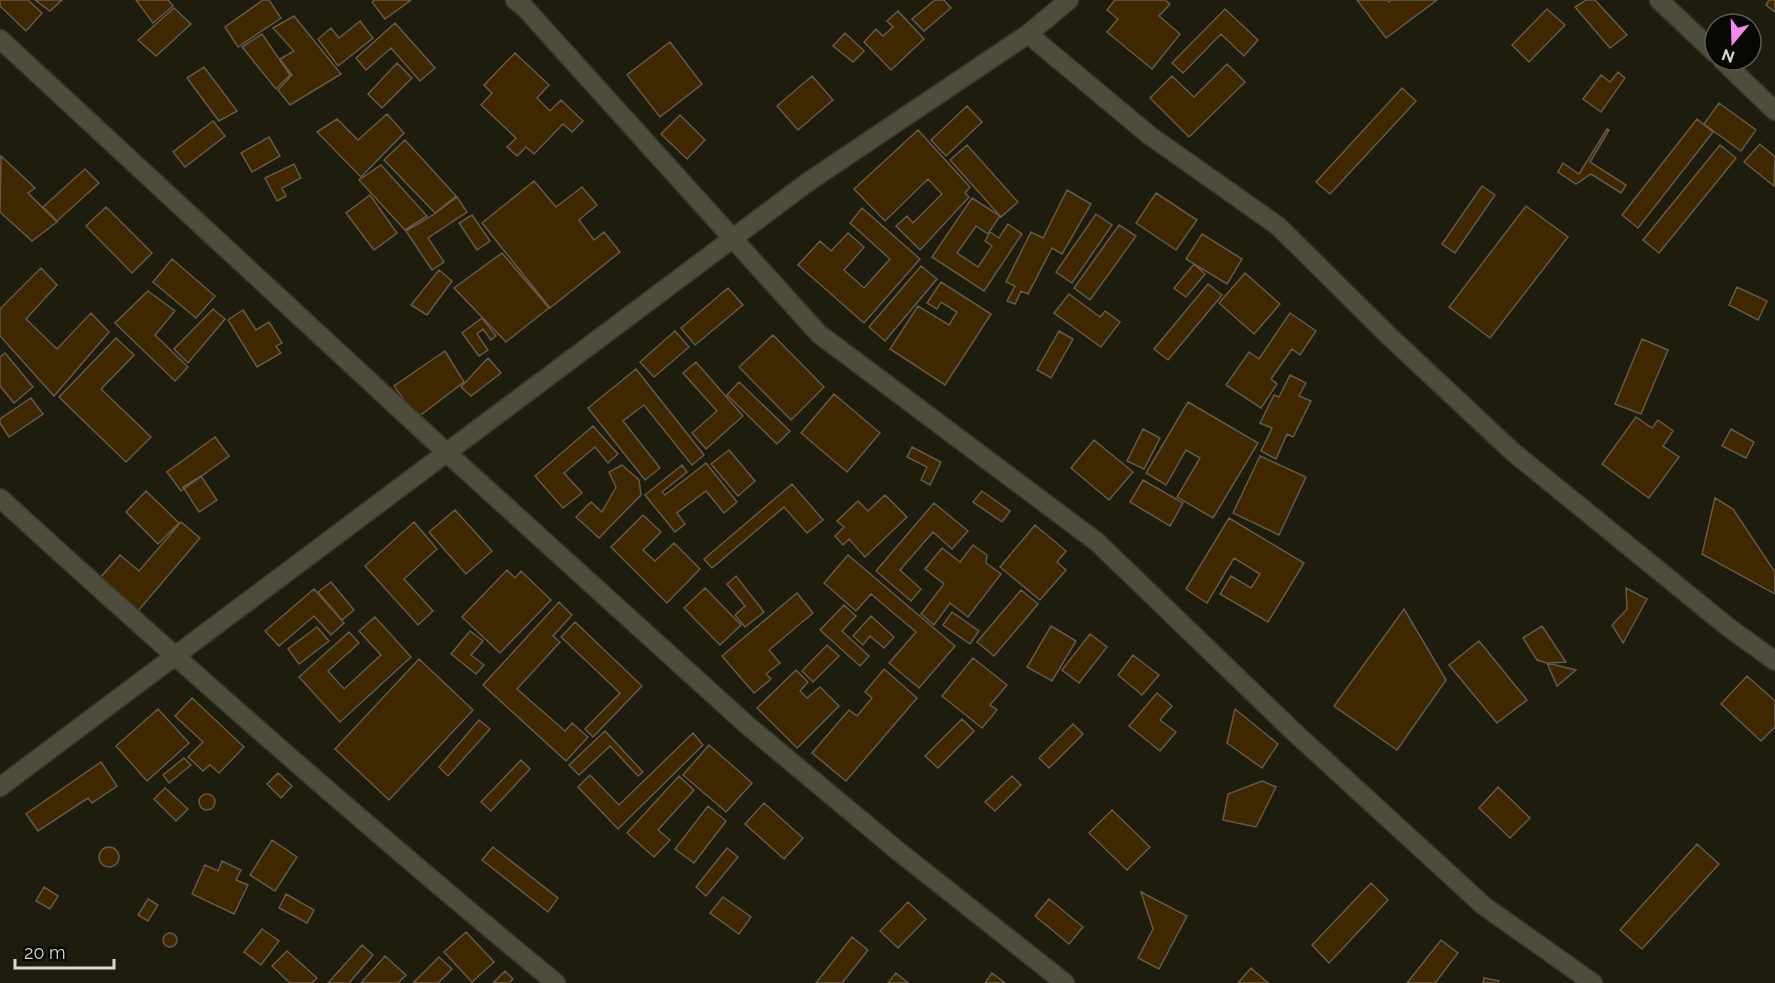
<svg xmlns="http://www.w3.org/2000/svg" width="1775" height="983" viewBox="0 0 1775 983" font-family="Raleway,sans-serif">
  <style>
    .building { fill: #3f2800; stroke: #64594b; stroke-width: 1.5 }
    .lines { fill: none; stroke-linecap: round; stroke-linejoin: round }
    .street-casing { stroke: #36352e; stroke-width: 21 }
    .street { stroke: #4e4d3c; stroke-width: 18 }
  </style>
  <rect width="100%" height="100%" fill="#1e1c0d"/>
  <path class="building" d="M0 0H28L42 13 26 31 0 6Z
    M35 0H62L50 11Z
    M136 0H168L173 6 153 23Z
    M263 0H269L281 18 238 47 225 27Z
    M375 0H411L385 19 372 2Z
    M935 0H944L951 8 924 31 912 19Z
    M1115 0H1165L1170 4 1159 16 1180 34 1152 69 1107 32 1118 19 1107 10Z
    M1357 0H1387L1389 2 1391 0H1437L1386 38Z
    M1586 0H1595L1627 35 1610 48 1575 7Z
    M1769 0H1775V12L1766 5Z
    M174 8 191 24 156 56 138 40Z
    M1225 9 1258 40 1244 56 1221 34 1183 73 1172 63Z
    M1547 9 1565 25 1529 62 1512 45Z
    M898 11 924 39 891 70 864 42 876 29 883 36 893 27 887 21Z
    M294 16 341 74 290 105 278 90 292 75 280 59 294 51 273 28Z
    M360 21 373 38 338 66 318 39 331 28 339 38Z
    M395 23 435 68 420 81 391 48 366 70 356 58Z
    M845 33 864 51 853 62 833 46Z
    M262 34 290 75 276 89 242 47Z
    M670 42 702 84 660 117 627 75Z
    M515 53 549 85 537 98 550 111 561 100 583 121 572 132 563 124 534 154 526 147 517 156 507 147 516 138 481 105 492 93 484 85Z
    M397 63 412 78 382 108 368 94Z
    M1227 64 1245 82 1189 137 1150 98 1172 76 1194 97Z
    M204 67 237 111 219 121 187 78Z
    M1618 72 1625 78 1601 112 1583 99 1601 75 1610 82Z
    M812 76 833 100 798 130 777 106Z
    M1402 88 1416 101 1330 194 1316 182Z
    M1719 103 1756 130 1741 151 1704 124Z
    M967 106 982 122 946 156 931 140Z
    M387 114 404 133 361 177 317 132 337 119 358 140Z
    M680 115 705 140 687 159 661 134Z
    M1697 119 1713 132 1638 228 1622 215Z
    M213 121 225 136 185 167 173 152Z
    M1607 129 1609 130 1590 162 1626 185 1621 193 1591 174 1576 184 1558 172 1563 163 1579 174Z
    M918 130 970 187 965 193 969 197 920 250 896 226 907 216 913 223 942 194 928 179 885 221 854 189Z
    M269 137 280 156 252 172 241 153Z
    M405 140 456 196 435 213 384 160Z
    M1760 144 1775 157 1774 186 1744 162Z
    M967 145 1018 202 1001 217 950 160Z
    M1720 145 1736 158 1659 253 1643 240Z
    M1 156 35 188 28 193 57 222 32 241 0 212Z
    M294 164 301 178 282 188 286 196 277 201 265 178Z
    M381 165 427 216 405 230 359 180Z
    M85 169 99 183 57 221 43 207Z
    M534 181 556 207 582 187 597 205 579 220 594 240 604 232 620 252 550 308 482 223Z
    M1482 186 1495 195 1455 253 1442 244Z
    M1067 190 1091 204 1062 254 1052 248 1028 294 1021 291 1015 304 1007 301 1015 286 1006 282 1031 232 1043 238Z
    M1156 193 1197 220 1176 250 1136 223Z
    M370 195 397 233 374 250 346 213Z
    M457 197 467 212 428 238 444 262 432 270 406 231 433 215Z
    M972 198 1000 216 988 234 976 226 957 253 978 267 992 246 985 241 990 232 999 238 1008 224 1022 234 984 291 932 257Z
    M1526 206 1568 237 1490 338 1449 307Z
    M106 207 152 253 132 273 86 226Z
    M862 208 920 259 864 323 798 265 820 241 831 251 848 233 864 247 844 270 864 288 890 259 850 223Z
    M1096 214 1112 225 1072 283 1056 272Z
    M472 215 490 241 477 250 459 223Z
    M1119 225 1136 236 1090 300 1074 288Z
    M1202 234 1242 259 1227 284 1186 259Z
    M502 253 549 308 506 342 454 288Z
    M172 259 215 296 196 318 153 282Z
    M1194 264 1205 274 1186 297 1174 288Z
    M921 266 937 279 885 341 869 327Z
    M41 268 57 285 26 319 57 349 91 313 109 332 54 396 0 336V309Z
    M439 270 452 281 427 315 411 305Z
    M1245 273 1280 304 1254 334 1219 303Z
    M941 282 991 314 945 385 890 349 918 306 949 325 957 312 941 302 937 309 927 303Z
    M1208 284 1222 295 1168 360 1154 349Z
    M1737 287 1767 301 1758 320 1729 305Z
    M728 288 743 305 695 345 681 328Z
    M148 291 175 311 155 335 188 367 175 381 115 323Z
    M1069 294 1100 317 1105 311 1120 322 1101 347 1054 313Z
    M213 309 225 319 188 363 174 349Z
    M243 310 256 330 269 322 282 343 276 346 281 353 257 367 228 320Z
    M1290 313 1316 331 1300 355 1292 349 1271 379 1277 384 1261 408 1226 385 1249 352 1259 359Z
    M482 318 496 336 491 340 483 329 477 334 488 350 479 356 462 333Z
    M675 331 689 347 654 377 640 362Z
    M1059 331 1073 339 1051 378 1037 370Z
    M773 335 824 387 791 420 739 367Z
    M116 338 134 355 101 389 151 437 126 462 59 397Z
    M1642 339 1668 350 1641 414 1615 404Z
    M445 351 464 382 417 418 394 386Z
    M5 353 33 387 14 403 0 386V357Z
    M488 358 501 373 471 396 461 387Z
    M696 362 743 416 706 449 692 433 717 411 683 373Z
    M636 369 704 455 692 465 644 405 623 421 660 468 645 480 588 408Z
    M1290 375 1306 383 1299 396 1311 401 1293 437 1287 434 1276 459 1261 451 1272 428 1260 423 1274 395 1279 397Z
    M739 382 790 431 777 444 727 395Z
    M834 394 880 433 847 472 801 433Z
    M31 398 43 414 9 437 0 423V419Z
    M1188 402 1258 443 1213 518 1177 497 1200 458 1186 450 1166 485 1146 473Z
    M1636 417 1652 428 1658 420 1673 431 1663 446 1679 457 1649 498 1602 464Z
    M593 426 618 454 608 463 595 447 564 473 582 493 563 508 535 476Z
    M1143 429 1160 438 1144 469 1127 461Z
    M1731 429 1754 442 1746 458 1722 446Z
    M215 437 229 456 181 491 167 472Z
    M1094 440 1133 472 1109 500 1071 468Z
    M912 447 941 462 930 485 921 480 927 467 907 457Z
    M729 450 755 481 738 496 711 464Z
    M1260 456 1306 477 1279 535 1233 513Z
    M706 463 737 502 724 513 706 491 677 513 685 524 675 532 645 495 682 465 687 472 662 492 665 495Z
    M622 465 639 480 641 495 599 538 576 517 591 502 602 512 616 487 609 472Z
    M201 476 217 500 199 512 183 487Z
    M1143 480 1183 503 1170 526 1130 502Z
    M792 484 823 520 807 533 784 507 712 568 704 559Z
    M146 491 179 523 158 544 126 512Z
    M982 491 1010 511 1002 522 973 502Z
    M885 495 907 517 865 557 849 539 843 545 835 536 844 527 837 521 858 501 868 511Z
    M1715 498 1733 509 1775 572V594L1702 554Z
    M934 503 968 531 952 549 933 532 900 570 921 589 911 601 876 571Z
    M455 510 492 551 466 574 429 532Z
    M643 515 661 532 643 550 655 561 674 543 700 569 667 603 611 547Z
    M1229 518 1304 563 1268 622 1220 594 1231 576 1251 588 1260 574 1234 558 1207 603 1186 589Z
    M181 522 200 538 138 611 100 578 120 555 139 571Z
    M414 522 437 549 404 579 433 611 418 625 365 566Z
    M1035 525 1066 551 1057 562 1066 570 1040 600 1000 567Z
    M973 545 987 555 986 563 1001 574 968 617 950 603 934 625 921 614 944 584 925 569 942 548 960 562Z
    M848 555 955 646 919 688 889 663 916 632 871 594 856 611 824 583Z
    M507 570 515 578 521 571 551 600 500 653 462 617Z
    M736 576 764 612 745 627 735 615 745 606 727 584Z
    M331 582 354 610 342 620 318 592Z
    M705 588 741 625 720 645 684 608Z
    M1626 588 1647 599 1623 643 1612 625 1627 609Z
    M314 589 344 623 331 635 314 616 279 646 265 631Z
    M1021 590 1038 604 994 656 977 642Z
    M797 593 813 613 769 650 780 663 766 674 771 679 754 693 722 656Z
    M559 602 572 615 553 636 560 642 517 689 565 731 572 723 588 737 566 761 483 685Z
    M844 605 856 616 842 631 869 656 860 666 820 630Z
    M1404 609 1446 680 1397 750 1334 706Z
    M952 612 979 631 970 644 943 625Z
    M871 616 894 637 884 648 870 636 863 645 853 636Z
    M375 617 411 657 340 722 299 677 349 632 359 643 328 671 344 689 381 655 359 631Z
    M575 622 642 686 593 737 585 729 620 693 561 637Z
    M1051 626 1076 641 1052 681 1027 667Z
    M1542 626 1566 662 1547 663 1537 660 1523 638Z
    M317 627 329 641 299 664 288 649Z
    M470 631 483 641 471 655 484 665 476 674 451 654Z
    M1090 634 1107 647 1079 683 1062 670Z
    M1479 641 1527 700 1497 723 1449 665Z
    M827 645 839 656 813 682 802 671Z
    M1133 655 1159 675 1142 695 1118 675Z
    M973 658 1007 685 990 705 997 710 982 728 942 696Z
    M419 659 473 710 389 800 335 749Z
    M1547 663 1576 670 1557 686Z
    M884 669 917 698 846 781 812 753 849 710 857 716 872 698 865 692Z
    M796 670 808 682 800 691 807 698 820 687 839 706 797 748 757 708Z
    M1747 676 1775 701V727L1761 741 1721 704Z
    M1157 693 1172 706 1160 720 1176 732 1160 751 1129 726Z
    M192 698 244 747 219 773 210 765 203 771 188 757 203 742 175 716Z
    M158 709 189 743 147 781 116 746Z
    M1235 709 1278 744 1262 768 1227 743Z
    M962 719 974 731 938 768 925 756Z
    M479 720 490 729 448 776 439 767Z
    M1073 724 1083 734 1049 768 1039 758Z
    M605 731 643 772 638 776 610 746 579 775 569 765Z
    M693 733 703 745 618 829 578 787 590 775 619 805Z
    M709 745 752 783 726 812 683 775Z
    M184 758 191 765 169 783 163 775Z
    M521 760 530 769 491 811 481 802Z
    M101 762 117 786 92 803 88 798 38 831 26 814Z
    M278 773 292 786 281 798 267 784Z
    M679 776 694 790 658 830 670 840 654 857 627 833Z
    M1012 776 1021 785 995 811 985 802Z
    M1262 781 1276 787 1256 827 1223 820 1228 794Z
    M1498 787 1530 818 1510 838 1479 808Z
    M165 788 188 809 176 821 154 799Z
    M199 802a8 8 0 1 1 16 0a8 8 0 1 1-16 0Z
    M764 803 803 838 784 859 745 824Z
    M708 806 726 821 694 863 675 849Z
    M1112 810 1150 847 1127 870 1089 833Z
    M272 840 297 857 275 891 250 875Z
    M1697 844 1719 864 1642 949 1620 930Z
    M493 847 558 898 548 912 482 860Z
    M99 857a10 10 0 1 1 20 0a10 10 0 1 1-20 0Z
    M727 848 738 857 706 896 696 887Z
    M222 861 241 870 236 880 248 885 234 914 192 894 205 865 218 871Z
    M1371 883 1388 900 1329 963 1312 945Z
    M44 887 58 896 50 909 36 901Z
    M1141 892 1187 916 1159 969 1138 958 1153 929Z
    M286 894 314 910 307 923 279 908Z
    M723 897 751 917 739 934 710 913Z
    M148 899 158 905 148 921 138 915Z
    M1049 899 1083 927 1069 944 1035 916Z
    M908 902 926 919 898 948 880 931Z
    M262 929 279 941 261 965 244 952Z
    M466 932 494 962 472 982 444 952Z
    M163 940a7 7 0 1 1 14 0a7 7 0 1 1-14 0Z
    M852 937 868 950 842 983H816Z
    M1441 940 1458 953 1435 983H1407Z
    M362 945 373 955 349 983H328Z
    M287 951 317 978 312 983H290L272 966Z
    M385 956 406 975 398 983H361Z
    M439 957 452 969 438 983H413Z
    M1251 968 1268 983H1238Z
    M505 971 513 979 509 983H493Z
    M896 973 908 983H888Z
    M992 973 1005 983H985Z
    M1484 978 1499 981 1497 983H1483Z"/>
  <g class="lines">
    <g class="street-casing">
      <path id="street" d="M515 0 525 8 819 334 1097 542 1294 732 1484 906 1593 983
        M1659 0 1715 53
        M1028 34 1149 135 1278 226 1389 336 1513 452 1728 627 1775 661
        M0 39 446 452 747 725 898 851 1065 983
        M1722 60 1775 111
        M0 498C182 664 366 827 556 983
        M0 787 808 182 1028 34 1069 0"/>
    </g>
    <use href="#street" class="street"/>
  </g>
  <g transform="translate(1733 42) rotate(199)"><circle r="28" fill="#070703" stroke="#5b5b55" stroke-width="1.5"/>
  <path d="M0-4.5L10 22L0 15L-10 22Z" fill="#f589ef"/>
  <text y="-9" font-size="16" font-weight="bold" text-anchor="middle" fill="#dad9cf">N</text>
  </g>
  <path d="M15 959v9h99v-9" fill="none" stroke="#dad9cf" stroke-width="3"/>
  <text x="24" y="959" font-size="18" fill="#dad9cf" stroke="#070703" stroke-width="4.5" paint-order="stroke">20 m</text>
</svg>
